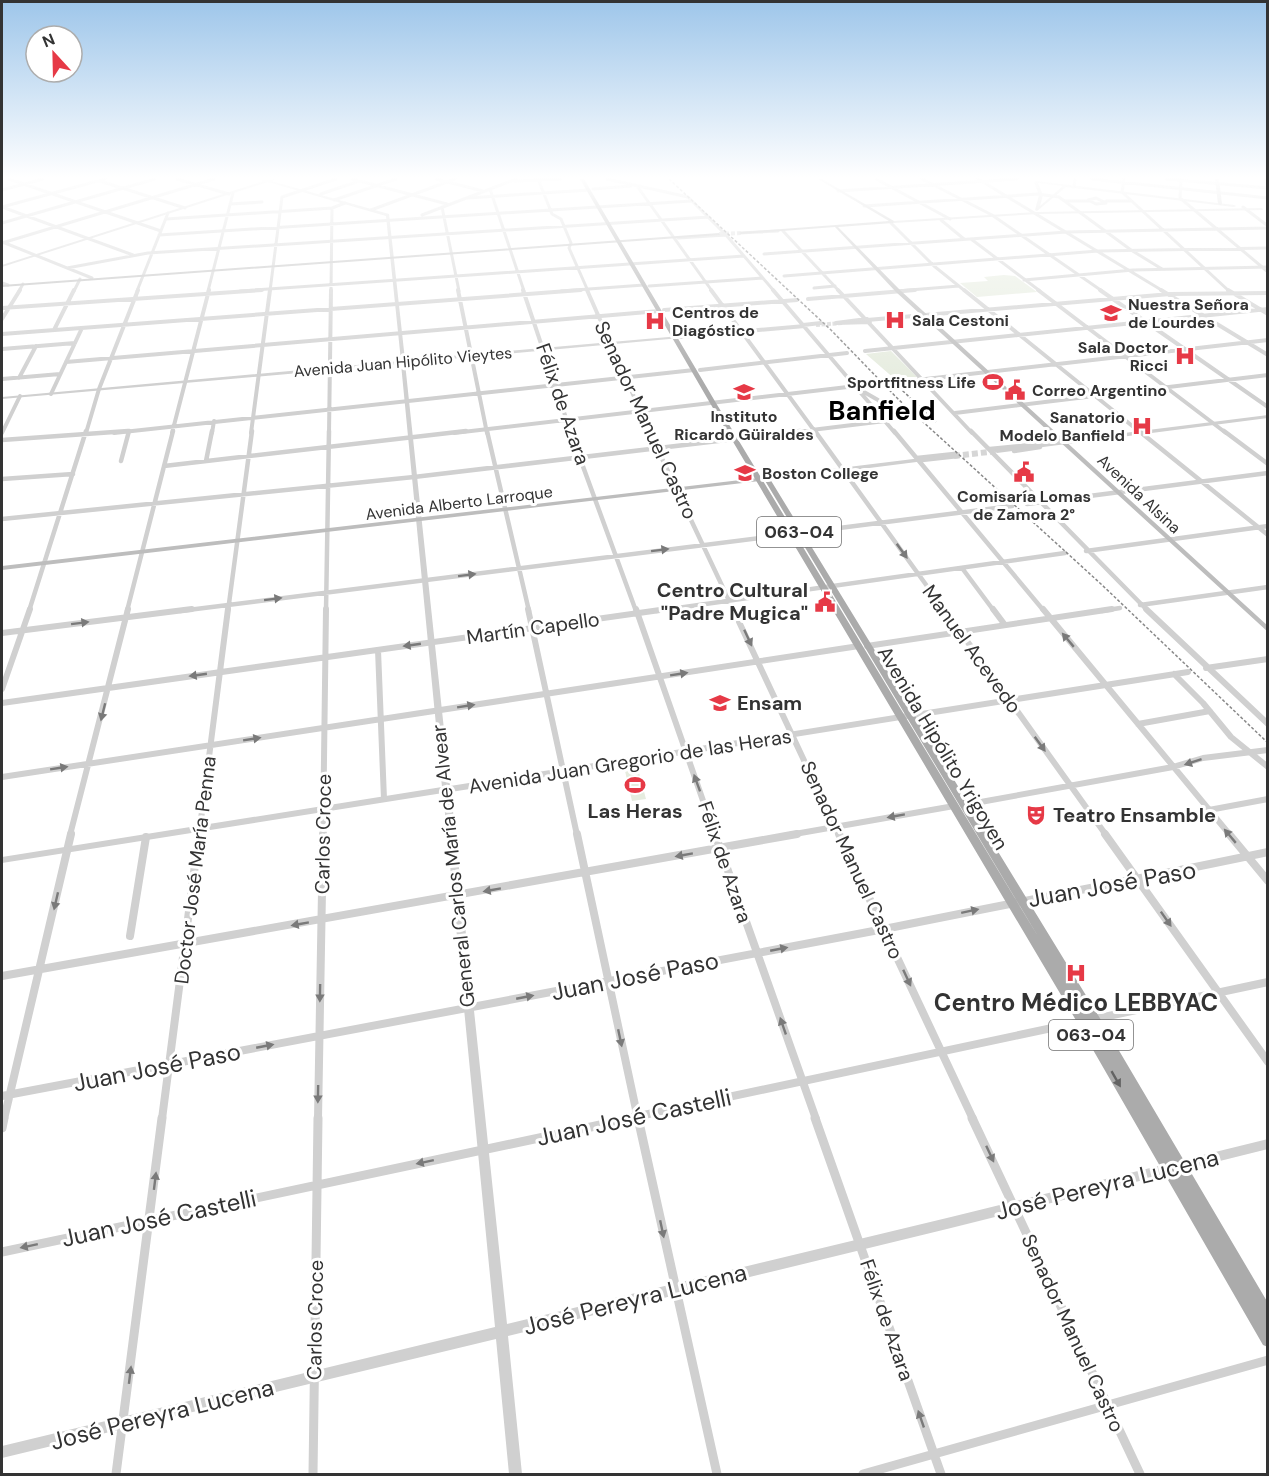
<svg xmlns="http://www.w3.org/2000/svg" width="1269" height="1476" viewBox="0 0 1269 1476" font-family="'DM Sans',sans-serif">
  <style>
    .green { fill: #e6ecdf }
    .lines { fill: none; stroke-linecap: round; stroke-linejoin: round }
    .minor-tunnel { stroke: #d6d6d6; stroke-width: 4; stroke-dasharray: 4 1.5; stroke-linecap: butt }
    .tertiary-tunnel { stroke: #d6d6d6; stroke-width: 6; stroke-dasharray: 6 3; stroke-linecap: butt }
    .secondary-tunnel { stroke: #d6d6d6; stroke-width: 4; stroke-dasharray: 4 2; stroke-linecap: butt }
    .minor-far5 { stroke: #d0d0d0; stroke-width: 3 }
    .minor-far4 { stroke: #d0d0d0; stroke-width: 4 }
    .minor-far3 { stroke: #d0d0d0; stroke-width: 4.5 }
    .minor-far2 { stroke: #d0d0d0; stroke-width: 6 }
    .minor-far1 { stroke: #d0d0d0; stroke-width: 8 }
    .minor { stroke: #d0d0d0; stroke-width: 9 }
    .tertiary { fill: #d0d0d0; fill-rule: evenodd }
    .secondary { fill: #bdbdbd; fill-rule: evenodd }
    .primary { fill: #ababab; fill-rule: evenodd }
    .rail { stroke: #888; stroke-width: 1.5; stroke-dasharray: 3 2; stroke-linecap: butt }
    .oneway { fill: #7a7a7a }
    .oneway2 { fill: #636363 }
    .labels { text-anchor: middle; dominant-baseline: central; stroke-width: 6; stroke-linejoin: round; paint-order: stroke }
    .far-poi-label { font-size: 16px; font-weight: bold; fill: #333; stroke: #fff; text-anchor: start }
    .far-street-label { font-size: 16px; fill: #333; stroke: #fff }
    .shield { fill: #fff; stroke: #707070; stroke-width: 1.5 }
    .shield-label { font-size: 18px; font-weight: bold; fill: #333 }
    .street-label { font-size: 20px; fill: #333; stroke: #fff }
    .poi-label { font-size: 20px; font-weight: bold; fill: #333; stroke: #fff; text-anchor: start }
    .near-street-label { font-size: 24px; fill: #333; stroke: #fff }
    .near-poi-label { font-size: 24px; font-weight: bold; fill: #333; stroke: #fff }
    .far-town-label { font-size: 27px; font-weight: bold; fill: #000; stroke: #fff }
  </style>
  <rect width="100%" height="100%" fill="#fff"/>
  <path class="green" d="M1004 275 1015 276 1037 292 977 297 960 283 988 281 984 277Z
    M891 351 917 377 896 380 866 354Z
    M638 769 646 799 632 801 625 771Z"/>
  <g class="lines">
    <path class="minor-tunnel" d="M816 325 842 323"/>
    <path class="tertiary-tunnel" d="M954 456 997 451"/>
    <path class="secondary-tunnel" d="M719 234 741 233"/>
    <path class="minor-far5" d="M9 179 161 231
      M177 179 229 194
      M352 179 447 204
      M436 179 483 191
      M538 179 552 214 561 219 571 243 569 248 588 291
      M607 179 688 197 726 235 774 291
      M876 179 950 219
      M922 179 992 215 1102 291
      M978 179 1163 291
      M1092 179 1268 198
      M1124 179 1122 192 1229 291
      M1166 179 1268 188
      M1181 179 1180 198 1268 272
      M1265 179 1268 189
      M100 181 185 208
      M514 181 561 179
      M637 186 712 291
      M1074 187 1075 179
      M490 189 524 291
      M593 189 631 186
      M2 190 43 179
      M838 191 1017 179
      M321 194 359 181
      M467 198 589 190
      M1096 198 1106 203 1096 204 1088 200Z
      M334 200 396 179
      M1065 201H1089
      M1106 201H1131
      M230 204 262 202
      M864 206 1038 194 1059 197 1131 250 1162 269
      M2 207 133 255
      M2 207 105 179
      M442 207 459 291
      M1243 207 1268 226
      M371 210 455 179
      M422 215 516 179
      M166 219 332 208
      M941 220 964 239
      M2 223 155 179
      M891 223 934 266 965 291
      M783 231 839 291
      M739 233 778 231
      M159 235 691 201
      M678 238 726 235
      M971 239 1040 291
      M2 243 214 179
      M5 243 92 278
      M764 254 1066 232 1268 228
      M67 268 148 253 709 217
      M784 276 1098 251 1268 248
      M1024 280 1133 270 1268 267
      M2 283 8 285
      M649 286 763 278
      M814 288 835 286
      M19 291 23 284
      M74 291 80 279
      M137 291 168 213
      M208 291 233 193
      M240 291 744 256
      M270 291 282 197 336 179
      M331 291 332 208 345 203
      M561 291 644 285
      M897 291 959 286"/>
    <path class="minor-far4" d="M458 290 487 433
      M523 290 571 433
      M587 290 650 433
      M711 290 816 433
      M773 290 895 433
      M838 290 972 433
      M964 290 1141 433
      M1038 290 1226 433
      M1100 290 1268 407
      M1161 290 1268 355
      M1228 290 1268 314
      M808 299 915 290
      M2 308 262 290
      M664 310 797 300
      M2 319 20 290
      M867 319 836 323 870 322
      M867 320 1170 294 1268 293
      M803 325 821 323
      M54 330 74 290
      M2 334 581 290
      M680 337 805 326
      M2 349 75 343
      M865 351 1268 309
      M66 362 659 311
      M700 370 847 353
      M19 378 36 346
      M2 379 60 374
      M908 381 1268 340
      M51 394 82 328
      M955 413 1268 375
      M2 433 20 396
      M86 433 99 389 138 290
      M114 433 694 370
      M172 433 209 290
      M212 433 214 421
      M251 433 270 290
      M329 433 331 290
      M454 433 856 386
      M787 433 885 421 893 417 878 400 857 388"/>
    <path class="minor-far3" d="M487 431 529 611
      M570 431 636 611
      M649 431 734 611
      M815 431 945 611
      M894 431 1044 611
      M971 431 1148 611
      M1139 431 1268 535
      M1224 431 1268 464
      M741 438 800 431
      M2 440 128 431
      M990 449 1040 444
      M1014 451 1040 447
      M917 458 954 454 958 456 922 460
      M121 461 129 431
      M206 461 212 431
      M164 466 466 431
      M2 479 73 474
      M1027 504 1268 473
      M2 519 414 477 735 439
      M800 533 1012 506
      M1086 551 1268 526
      M962 568 994 611
      M1140 605 1268 587
      M29 611 86 431
      M127 611 173 431
      M180 611 792 534
      M228 611 252 431
      M326 611 329 431
      M656 611 1065 553
      M1102 611 1120 608"/>
    <path class="minor-far2" d="M528 609 577 835
      M636 609 715 835
      M733 609 839 835
      M944 609 1106 835
      M993 609 1005 625
      M1043 609 1230 835
      M1146 609 1268 724
      M2 633 192 609
      M867 646 1112 609
      M378 650 384 799
      M1206 668 1268 659
      M1174 674 1203 703 1231 737 1268 767
      M2 689 30 609
      M2 703 667 609
      M909 716 1188 672
      M1138 724 1210 711
      M2 777 859 646
      M964 805 1173 767 1203 758 1268 750
      M1209 810 1268 799
      M70 835 128 609
      M199 835 228 609
      M323 835 326 609
      M789 835 954 806"/>
    <path class="minor-far1" d="M577 834 638 1119
      M715 834 816 1119
      M839 834 973 1119
      M1105 834 1268 1062
      M1229 834 1268 881
      M130 936 146 837
      M2 976 797 834
      M2 1096 884 929C1012 903 1140 879 1268 852
      M4 1119 71 834
      M162 1119 199 834
      M318 1119 323 834
      M625 1119 1268 982"/>
    <path class="minor" d="M638 1118 717 1474
      M815 1118 941 1474
      M972 1118 1140 1474
      M2 1128 4 1118
      M2 1252 633 1118
      M116 1474 162 1118
      M313 1474 318 1118
      M863 1474 1268 1360"/>
    <path class="tertiary" d="M258 179 268 180 276 179 271 181 389 214 405 360 680 336 682 337 680 338 405 363 450 786 907 713 911 716 907 719 451 792 507 1324 951 1217 1268 1139V1149L951 1228 508 1336 522 1474H509L496 1339 2 1458V1446L495 1327 443 793 2 863V857L442 787 401 364 2 399V397L401 361 386 216 268 182 2 267V265L264 181Z
      M1036 181 1234 205 1236 206 1234 207 1066 187 1037 211 1035 210 1039 195 1034 182ZM1038 183 1063 186 1040 206 1043 195Z
      M1262 208 1263 210 1038 214 893 223 891 222 893 221 1038 212Z
      M1268 415V418L997 453 994 451 997 449Z
      M954 454 956 455V457L767 481 764 479 767 477Z"/>
    <path class="secondary" d="M818 179H822L894 221 893 223 838 227 900 290 1268 626V632L896 292 835 227 741 234 739 233 741 232 889 221Z
      M1215 179H1219L1222 204 1220 205 1218 204Z
      M719 233 720 235 2 287V285Z
      M767 477 769 478V480L2 570V566Z"/>
    <path class="primary" d="M580 179H584L716 403 1039 938 764 479 767 477 770 479 1098 1015 1268 1303V1347L1263 1345 1077 1022 710 403Z"/>
    <path class="rail" d="M669 179 831 330 899 400 1101 584 1268 743
      M888 377 936 422"/>
  </g>
  <defs><path id="oneway-solid" d="M-6-.8H1V-3.2L6.5 0L1 3.2V.8H-6Z" transform="scale(1.5)"/></defs>
  <g class="oneway">
    <use href="#oneway-solid" transform="translate(660 550) rotate(-7)"/>
    <use href="#oneway-solid" transform="translate(902 551) rotate(54)"/>
    <use href="#oneway-solid" transform="translate(467 575) rotate(-7)"/>
    <use href="#oneway-solid" transform="translate(273 599) rotate(-7)"/>
    <use href="#oneway-solid" transform="translate(80 623) rotate(-7)"/>
    <use href="#oneway-solid" transform="translate(748 638) rotate(65)"/>
    <use href="#oneway-solid" transform="translate(1068 640) rotate(-130)"/>
    <use href="#oneway-solid" transform="translate(412 645) rotate(172)"/>
    <use href="#oneway-solid" transform="translate(679 674) rotate(-9)"/>
    <use href="#oneway-solid" transform="translate(198 675) rotate(172)"/>
    <use href="#oneway-solid" transform="translate(466 706) rotate(-9)"/>
    <use href="#oneway-solid" transform="translate(103 712) rotate(104)"/>
    <use href="#oneway-solid" transform="translate(252 739) rotate(-9)"/>
    <use href="#oneway-solid" transform="translate(1040 744) rotate(54)"/>
    <use href="#oneway-solid" transform="translate(1193 762) rotate(162)"/>
    <use href="#oneway-solid" transform="translate(59 768) rotate(-9)"/>
    <use href="#oneway-solid" transform="translate(697 783) rotate(-110)"/>
    <use href="#oneway-solid" transform="translate(896 816) rotate(170)"/>
    <use href="#oneway-solid" transform="translate(1230 836) rotate(-130)"/>
    <use href="#oneway-solid" transform="translate(684 855) rotate(170)"/>
    <use href="#oneway-solid" transform="translate(492 890) rotate(170)"/>
    <use href="#oneway-solid" transform="translate(56 901) rotate(103)"/>
    <use href="#oneway-solid" transform="translate(970 911) rotate(-12)"/>
    <use href="#oneway-solid" transform="translate(1166 919) rotate(55)"/>
    <use href="#oneway-solid" transform="translate(300 924) rotate(170)"/>
    <use href="#oneway-solid" transform="translate(779 949) rotate(-11)"/>
    <use href="#oneway-solid" transform="translate(907 978) rotate(65)"/>
    <use href="#oneway-solid" transform="translate(320 993) rotate(91)"/>
    <use href="#oneway-solid" transform="translate(525 997) rotate(-11)"/>
    <use href="#oneway-solid" transform="translate(783 1026) rotate(-109)"/>
    <use href="#oneway-solid" transform="translate(620 1038) rotate(78)"/>
    <use href="#oneway-solid" transform="translate(265 1046) rotate(-11)"/>
    <use href="#oneway-solid" transform="translate(318 1094) rotate(91)"/>
    <use href="#oneway-solid" transform="translate(990 1154) rotate(65)"/>
    <use href="#oneway-solid" transform="translate(425 1162) rotate(168)"/>
    <use href="#oneway-solid" transform="translate(155 1181) rotate(-83)"/>
    <use href="#oneway-solid" transform="translate(662 1229) rotate(78)"/>
    <use href="#oneway-solid" transform="translate(29 1246) rotate(168)"/>
    <use href="#oneway-solid" transform="translate(130 1375) rotate(-83)"/>
    <use href="#oneway-solid" transform="translate(921 1419) rotate(-109)"/>
  </g>
  <use class="oneway2" href="#oneway-solid" transform="translate(1116 1079) rotate(60)"/>
  <linearGradient id="sky" x2="0" y2="1"><stop stop-color="#9ec6ea"/><stop offset="0.46" stop-color="#fff"/><stop offset="1" stop-color="#fff" stop-opacity="0"/></linearGradient>
  <rect width="1269" height="385" fill="url(#sky)"/>
  <defs>
    <g id="school-bare" transform="scale(1.62)"><path d="M0-5L7-2L0 1L-7-2ZM-4 1L0 2.5L4 1V4Q0 6-4 4Z" fill="#e63946" stroke="#fff" stroke-width="2.5" paint-order="stroke"/></g>
    <g id="hospital-bare" transform="scale(1.62)"><path d="M-5-5h3v3.5h4V-5h3V5h-3V1.5h-4V5h-3Z" fill="#e63946" stroke="#fff" stroke-width="2.5" paint-order="stroke"/></g>
    <g id="stadium-bare" transform="scale(1.62)"><path d="M0-5a6.5 5 0 1 0 0 10a6.5 5 0 1 0 0-10ZM-3.5-1.8h7v3.6h-7Z" fill="#e63946" stroke="#fff" stroke-width="2.5" paint-order="stroke"/></g>
    <g id="civic-bare" transform="scale(1.62)"><path d="M-.6-6.5H3V-4.5H.6V-3L4-1V1h2V6H-6V1h2V-1L-.6-3ZM-1.2 2.5V6h2.4V2.5Z" fill="#e63946" stroke="#fff" stroke-width="2.5" paint-order="stroke"/></g>
    <g id="university-bare" transform="scale(1.62)"><path d="M0-5L7-2L0 1L-7-2ZM-4 1L0 2.5L4 1V4Q0 6-4 4Z" fill="#e63946" stroke="#fff" stroke-width="2.5" paint-order="stroke"/></g>
    <g id="theatre-bare" transform="scale(1.62)"><path d="M-5-5.5Q0-4 5-5.5V0Q5 5 0 6Q-5 5-5 0ZM-3.3-2.5H-1v1.5H-3.3ZM1-2.5H3.3v1.5H1ZM-2.8 1Q0 5.5 2.8 1Z" fill="#e63946" stroke="#fff" stroke-width="2.5" paint-order="stroke"/></g>
  </defs>
  <g fill-rule="evenodd">
    <use href="#school-bare" x="1111" y="313"/>
    <use href="#hospital-bare" x="895" y="320"/>
    <use href="#hospital-bare" x="655" y="321"/>
    <use href="#hospital-bare" x="1185" y="356"/>
    <use href="#stadium-bare" x="993" y="382"/>
    <use href="#civic-bare" x="1015" y="390"/>
    <use href="#school-bare" x="744" y="392"/>
    <use href="#hospital-bare" x="1142" y="426"/>
    <use href="#civic-bare" x="1024" y="472"/>
    <use href="#university-bare" x="745" y="473"/>
    <use href="#civic-bare" x="825" y="602"/>
    <use href="#school-bare" x="720" y="703"/>
    <use href="#stadium-bare" x="635" y="785"/>
    <use href="#theatre-bare" x="1036" y="815"/>
    <use href="#hospital-bare" x="1076" y="973"/>
  </g>
  <g class="labels">
    <g class="far-poi-label">
      <text x="1128" y="304">Nuestra Señora<tspan x="1128" dy="18">de Lourdes</tspan></text>
      <text x="672" y="312">Centros de<tspan x="672" dy="18">Diagóstico</tspan></text>
      <text x="912" y="320">Sala Cestoni</text>
      <text x="1168" y="347" text-anchor="end">Sala Doctor<tspan x="1168" dy="18">Ricci</tspan></text>
      <text x="976" y="382" text-anchor="end">Sportfitness Life</text>
      <text x="1032" y="390">Correo Argentino</text>
      <text x="744" y="416" text-anchor="middle">Instituto<tspan x="744" dy="18">Ricardo Güiraldes</tspan></text>
      <text x="1125" y="417" text-anchor="end">Sanatorio<tspan x="1125" dy="18">Modelo Banfield</tspan></text>
      <text x="762" y="473">Boston College</text>
      <text x="1024" y="496" text-anchor="middle">Comisaría Lomas<tspan x="1024" dy="18">de Zamora 2°</tspan></text>
    </g>
    <g class="far-street-label">
      <text transform="translate(403 362) rotate(-5)">Avenida Juan Hipólito Vieytes</text>
      <text transform="translate(1139 494) rotate(43)">Avenida Alsina</text>
      <text transform="translate(459 503) rotate(-7)">Avenida Alberto Larroque</text>
    </g>
    <g class="shield">
      <rect x="757" y="517" width="84" height="30" rx="4.5"/>
      <rect x="1049" y="1020" width="84" height="30" rx="4.5"/>
    </g>
    <g class="shield-label">
      <text x="799" y="532">063-04</text>
      <text x="1091" y="1035">063-04</text>
    </g>
    <g class="street-label">
      <text transform="translate(563 404) rotate(71)">Félix de Azara</text>
      <text transform="translate(646 420) rotate(65)">Senador Manuel Castro</text>
      <text transform="translate(533 628) rotate(-8)">Martín Capello</text>
      <text transform="translate(972 649) rotate(54)">Manuel Acevedo</text>
      <text transform="translate(943 748) rotate(59)">Avenida Hipólito Yrigoyen</text>
      <text transform="translate(630 761) rotate(-9)">Avenida Juan Gregorio de las Heras</text>
      <text transform="translate(323 834) rotate(-89)">Carlos Croce</text>
      <text transform="translate(852 860) rotate(65)">Senador Manuel Castro</text>
      <text transform="translate(725 862) rotate(71)">Félix de Azara</text>
      <text transform="translate(453 866) rotate(-96)">General Carlos María de Alvear</text>
      <text transform="translate(195 870) rotate(-83)">Doctor José María Penna</text>
      <text transform="translate(315 1320) rotate(-89)">Carlos Croce</text>
      <text transform="translate(887 1320) rotate(71)">Félix de Azara</text>
      <text transform="translate(1073 1333) rotate(65)">Senador Manuel Castro</text>
    </g>
    <g class="poi-label">
      <text x="808" y="590" text-anchor="end">Centro Cultural<tspan x="808" dy="23">"Padre Mugica"</tspan></text>
      <text x="737" y="703">Ensam</text>
      <text x="635" y="811" text-anchor="middle">Las Heras</text>
      <text x="1053" y="815">Teatro Ensamble</text>
    </g>
    <g class="near-street-label">
      <text transform="translate(1112 884) rotate(-10)">Juan José Paso</text>
      <text transform="translate(635 976) rotate(-11)">Juan José Paso</text>
      <text transform="translate(157 1067) rotate(-11)">Juan José Paso</text>
      <text transform="translate(634 1117) rotate(-12)">Juan José Castelli</text>
      <text transform="translate(1107 1184) rotate(-14)">José Pereyra Lucena</text>
      <text transform="translate(159 1218) rotate(-12)">Juan José Castelli</text>
      <text transform="translate(635 1299) rotate(-14)">José Pereyra Lucena</text>
      <text transform="translate(162 1414) rotate(-14)">José Pereyra Lucena</text>
    </g>
    <g class="near-poi-label">
      <text x="1076" y="1002">Centro Médico LEBBYAC</text>
    </g>
    <g class="far-town-label">
      <text x="882" y="410">Banfield</text>
    </g>
  </g>
  <rect width="1269" height="1476" fill="none" stroke="#333333" stroke-width="6"/>
  <g transform="translate(54 54) rotate(338)"><circle r="28" fill="#ffffff" stroke="#adadad" stroke-width="1.5"/>
  <path d="M0-4.5L10 22L0 15L-10 22Z" fill="#e63946"/>
  <text y="-9" font-size="16" font-weight="bold" text-anchor="middle" fill="#333333">N</text>
  </g>
</svg>
